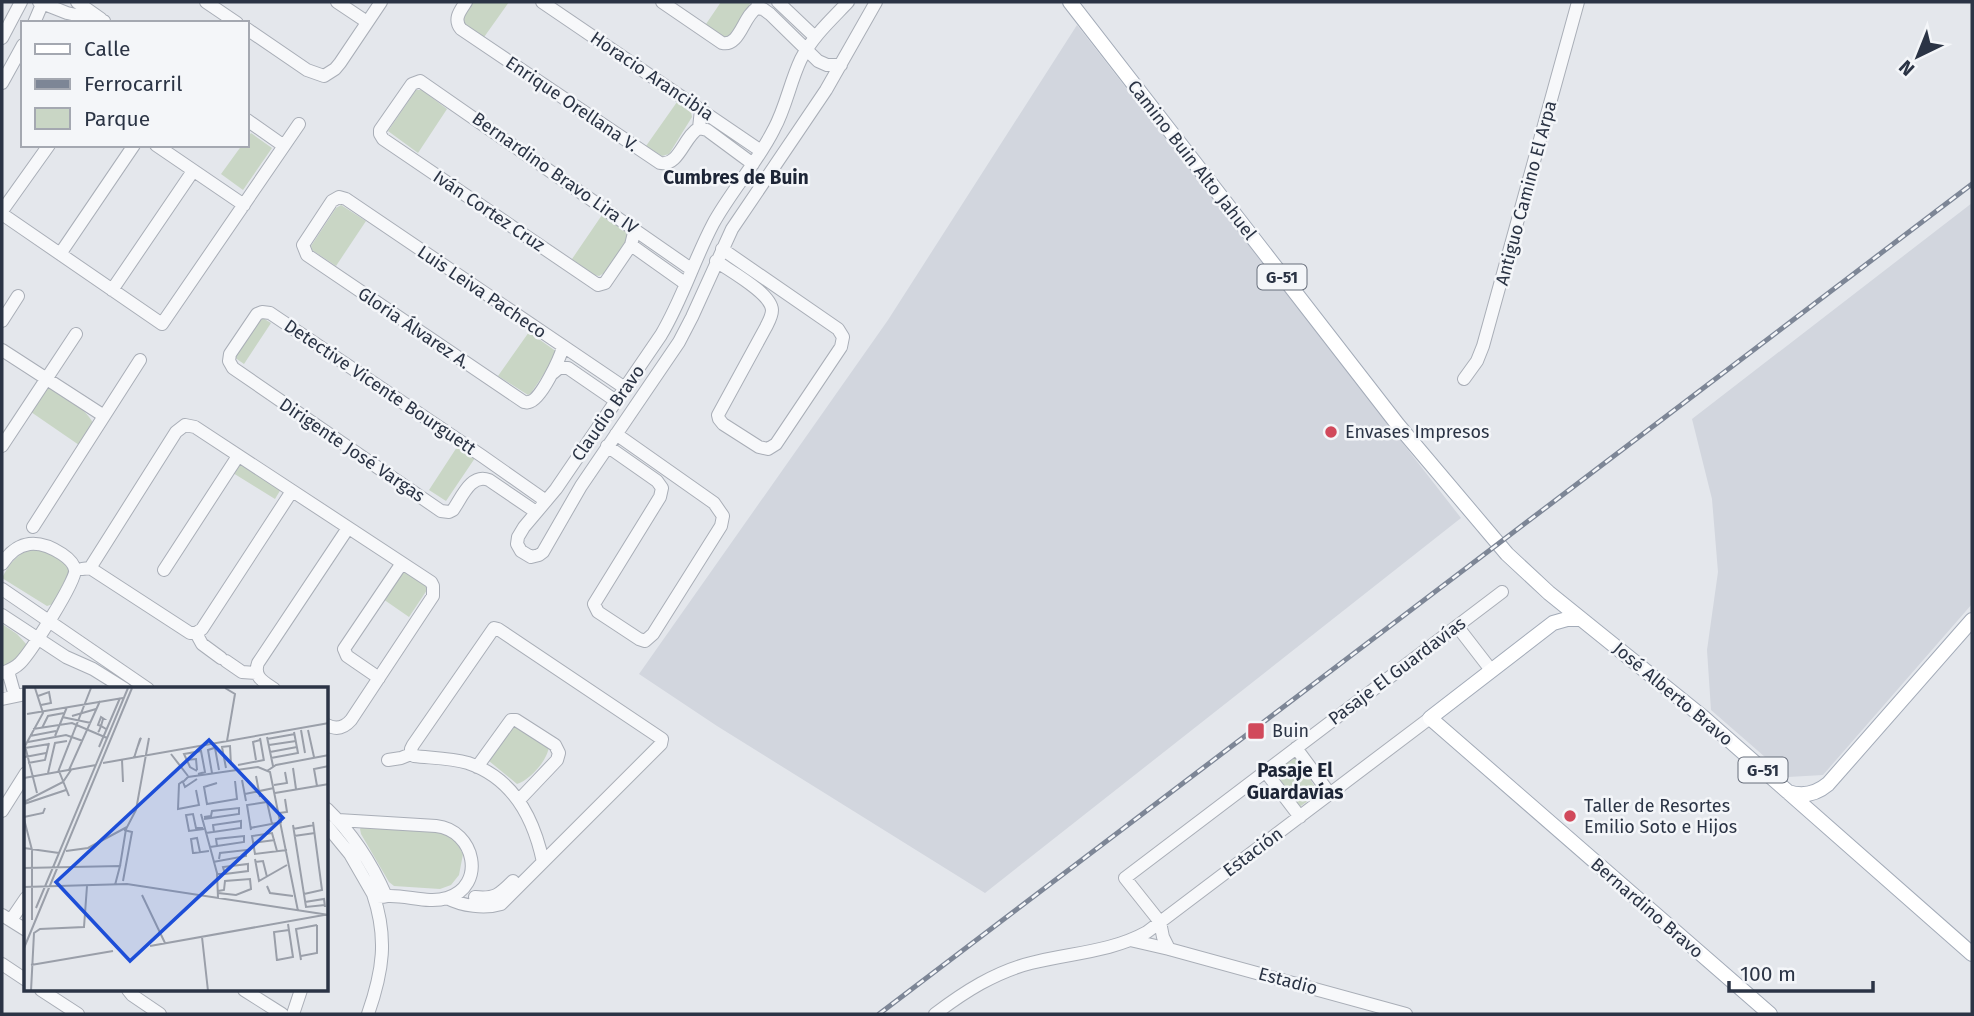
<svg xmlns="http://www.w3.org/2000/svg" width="1974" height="1016" viewBox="0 0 1974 1016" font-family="'Fira Sans',sans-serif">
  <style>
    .built { fill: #d2d6de }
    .green { fill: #c9d6c5 }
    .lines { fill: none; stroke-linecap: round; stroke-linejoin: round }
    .minor-casing { stroke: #a9aeb7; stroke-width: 14 }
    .major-casing { stroke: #a3abb8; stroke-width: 16 }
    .minor { stroke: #f7f8fa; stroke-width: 12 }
    .major { stroke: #fff; stroke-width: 14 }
    .rail-casing { stroke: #7d8696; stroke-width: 5 }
    .rail { stroke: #f4f6f9; stroke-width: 2.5; stroke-dasharray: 8; stroke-linecap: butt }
    .poi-dot { fill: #d1495b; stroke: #f4f6f9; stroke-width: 2.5 }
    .labels { text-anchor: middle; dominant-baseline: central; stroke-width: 5; stroke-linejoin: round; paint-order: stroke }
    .shield { fill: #f4f6f9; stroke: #676e7b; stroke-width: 2 }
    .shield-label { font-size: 16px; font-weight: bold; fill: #2b3445 }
    .street-label { font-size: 18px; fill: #2b3445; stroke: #f4f6f9 }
    .poi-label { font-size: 18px; fill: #2b3445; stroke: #f4f6f9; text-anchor: start }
    .neighbourhood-label { font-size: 19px; font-weight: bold; fill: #1d2536; stroke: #f4f6f9 }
    .inset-road { fill: none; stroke: #9a9fa9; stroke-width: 2 }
    .view { fill: #1d4ed8; fill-opacity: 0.15; stroke: #1d4ed8; stroke-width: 3.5 }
    .inset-edge { fill: none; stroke: #2b3445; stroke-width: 3.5 }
  </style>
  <rect width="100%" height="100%" fill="#e4e7ec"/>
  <path class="built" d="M1077 25 1461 518 985 893 717 726 639 674 888 320Z
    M1972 203V604L1823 775 1788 777 1711 710 1707 650 1718 572 1712 499 1692 419Z"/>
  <path class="green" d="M473 2H509L482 40 462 22 463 15Z
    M721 2H751L735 32 726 38 721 36 706 24Z
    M416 90H422L447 109 418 153 388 131Z
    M677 102 691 112 692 117 669 154 662 156 646 146Z
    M251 133 272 148 243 190 221 174 242 145H247V138Z
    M341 205 366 221 336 266 312 250 311 246 336 208Z
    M602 215 626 232 628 238 604 273 599 276 594 275 572 259Z
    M261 317 271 323 244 364 234 357Z
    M529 332 557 352 556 356 531 393 528 395 498 376Z
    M49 388C63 396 85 407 93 423L79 445 31 412 45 390Z
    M457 447 475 458 446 501 429 490Z
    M240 462 281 489 275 499 233 473Z
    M33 548C46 551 60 557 68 568V574L53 604 47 606 2 578C9 564 17 554 33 548Z
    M404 569 425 583 427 590 409 617 383 599Z
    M2 624 17 634 27 645C20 656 14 664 2 668Z
    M516 724 549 746C548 760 530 780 517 784L489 761 488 755Z
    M1296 757 1319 793 1298 808 1273 773Z
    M362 826 439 831 455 840 463 854 459 875 451 885 440 889 394 886 389 882 361 834 360 829Z"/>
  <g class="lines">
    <g class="minor-casing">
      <path id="minor" d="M39 2 67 13 104 21
        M77 2 101 19
        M206 2 237 23
        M337 2 367 22
        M466 2C460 11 453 19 461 29L660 163C679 167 684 136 699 128L701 110
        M542 2 761 151
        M662 2 722 43C740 47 743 16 757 8L758 2
        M778 2 815 37
        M848 2C831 20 813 36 801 59 790 82 786 107 774 129 757 163 731 191 713 224 694 260 682 300 661 335L556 489 524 527 518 537 517 544 521 551 531 557 539 555 543 552 581 486 679 342 692 317 732 229 826 90 876 2
        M757 8 763 9 770 14 818 61 827 65H841
        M34 23 43 2
        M247 29 307 70 324 76 335 69 340 63 381 2
        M2 38 21 2
        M2 83 23 45
        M247 120 284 146
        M699 128 707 130 753 164
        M156 145 244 205
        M2 211 49 145
        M2 214 162 324 299 124
        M635 229 631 245 605 283 598 285 383 139 380 134V130L412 84 420 81 691 269
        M631 245 686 284
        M60 254 134 145
        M716 261C730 271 771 293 772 310 772 316 769 321 766 327L718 415 719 419 723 424 759 447 768 449 776 444 841 347 843 337 838 329 722 249
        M112 290 193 171
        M2 321 18 296
        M563 347C560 358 541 400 529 402 528 403 526 402 524 402L307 255 303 245 332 201 339 197 346 199 625 388
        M2 350 104 416
        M553 373 559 368H568L616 401
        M1464 379 1477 361 1483 346 1578 2
        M2 446 76 334
        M607 446 657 481 662 488 660 497 594 604 598 612 639 639 645 641 653 634 721 526 723 516 714 503 616 434
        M536 512 489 480C471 473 462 497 453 510L449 512 441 511 233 368 229 361 230 354 257 314 262 312 270 313 482 456 546 501
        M33 527 140 360
        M2 564C18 539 39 539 62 554 68 558 74 563 75 570 77 580 30 653 20 663 15 668 8 671 2 673
        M90 568 176 432 185 425 195 427 431 582 433 586V596L351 720C344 728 336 730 327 725
        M82 569 90 568 190 633H196
        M164 570 238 456
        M2 589 148 689
        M2 615 66 657 93 669 125 689
        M1457 626 1491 670
        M196 633 202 629 292 491
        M196 633 202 644 221 658
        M226 661 242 672 257 673
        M8 671 15 696
        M379 678 347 656 344 649 402 563
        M274 689C264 682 253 677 258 663L348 528
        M2 699 26 694
        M1296 748 1330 794
        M411 754V749L413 745 494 628 498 629 662 739 661 744 501 904C485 909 462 906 447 898
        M388 760 401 758 411 754 414 756C432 758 451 758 468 763 513 778 534 819 543 862
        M477 767 511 720H516L555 745 559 753 557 760 519 800
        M1265 771 1300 817
        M327 809C353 834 372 864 386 896
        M2 811 26 773
        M327 826 350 854 373 894 377 897C381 897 384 897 388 896 407 895 429 904 447 898 487 886 475 830 436 826L338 820
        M475 897C495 899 499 895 513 881
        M2 915 26 930
        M11 920 26 898
        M1130 940 1169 949 1406 1014
        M1169 949 1163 937 1160 922 1125 878 1502 592
        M2 964 26 980
        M41 990 78 1014
        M128 990 132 995 160 1014
        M244 990 282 1014
        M293 1014 301 990
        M368 1014C383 971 388 938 373 894
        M935 1014C964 992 995 972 1031 963 1070 953 1111 952 1147 932L1430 718"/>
    </g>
    <g class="major-casing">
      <path id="major" d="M1070 2 1398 425 1507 554 1549 593 1704 718 1972 954
        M1581 619H1567L1553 623 1430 718 1770 1014
        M1788 792C1803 797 1816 794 1828 784L1972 620"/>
    </g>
    <use href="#minor" class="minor"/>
    <use href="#major" class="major"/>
    <g class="rail-casing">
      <path id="rail" d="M879 1014 1972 184"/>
    </g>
    <use href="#rail" class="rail"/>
  </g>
  <g class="poi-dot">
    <circle cx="1331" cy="432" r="7"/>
    <rect x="1247" y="722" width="18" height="18" rx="3.5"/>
    <circle cx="1570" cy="816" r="7"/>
  </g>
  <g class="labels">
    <g class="shield">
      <rect x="1257.5" y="264.5" width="49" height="25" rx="5"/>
      <rect x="1738.5" y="757.5" width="49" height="25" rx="5"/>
    </g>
    <g class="shield-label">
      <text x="1282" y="277">G-51</text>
      <text x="1763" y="770">G-51</text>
    </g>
    <g class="street-label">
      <text transform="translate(652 76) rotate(34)">Horacio Arancibia</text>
      <text transform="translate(572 104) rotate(34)">Enrique Orellana V.</text>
      <text transform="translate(1192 160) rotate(52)">Camino Buin Alto Jahuel</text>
      <text transform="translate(555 173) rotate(35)">Bernardino Bravo Lira IV</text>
      <text transform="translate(1526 193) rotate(-75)">Antiguo Camino El Arpa</text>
      <text transform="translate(489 211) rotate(34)">Iván Cortez Cruz</text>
      <text transform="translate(482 292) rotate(34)">Luis Leiva Pacheco</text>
      <text transform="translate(414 328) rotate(34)">Gloria Álvarez A.</text>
      <text transform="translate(380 387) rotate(34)">Detective Vicente Bourguett</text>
      <text transform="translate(608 413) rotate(-55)">Claudio Bravo</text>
      <text transform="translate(352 450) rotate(34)">Dirigente José Vargas</text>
      <text transform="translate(1397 671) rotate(-37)">Pasaje El Guardavías</text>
      <text transform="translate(1673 694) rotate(40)">José Alberto Bravo</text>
      <text transform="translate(1253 852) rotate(-37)">Estación</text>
      <text transform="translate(1647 908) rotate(41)">Bernardino Bravo</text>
      <text transform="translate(1288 981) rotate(15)">Estadio</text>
    </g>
    <g class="poi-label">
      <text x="1345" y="432">Envases Impresos</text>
      <text x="1272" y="731">Buin</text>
      <text x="1584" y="806">Taller de Resortes<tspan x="1584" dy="21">Emilio Soto e Hijos</tspan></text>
    </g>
    <g class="neighbourhood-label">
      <text x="736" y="177">Cumbres de Buin</text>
      <text x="1295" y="770">Pasaje El<tspan x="1295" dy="22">Guardavías</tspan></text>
    </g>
  </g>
  <g transform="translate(24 687)">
    <rect width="304" height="304" fill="#e4e7ec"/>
    <path class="inset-road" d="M11 1 19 26 1 59 13 106M201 1 211 7 203 54M14 9 25 5 27 16 17 18M3 27 99 11M48 29 72 22M38 30 67 36M18 41 24 29 40 26M9 42 48 36 83 51M277 43 281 66M284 43 290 70M74 45 75 44 77 39 79 32H80L77 30 74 38 77 39 82 42H83M6 49 32 44M31 49 43 20M243 50 249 79M236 51 240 74M243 52 271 47M4 55 42 48 59 54M245 58 272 54M75 60 96 11M197 60 206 59 207 78M198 60 202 81M1 61 25 57M191 61 195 83M246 65 273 60M147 67 164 89M1 70 22 66M110 71 116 52 117 51 112 64M247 71 274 66 270 45M98 73 99 95M162 73 172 72 173 83M232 73 229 55 236 53M4 76 21 73 25 56M79 76 305 36M214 78 240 73M269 81 272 102M45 83 76 14M35 84 45 109M173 84 166 80 160 67 177 64 181 85 174 87M243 84 252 78 305 68M34 85 67 1M24 86 31 56 43 54M188 86 184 63 193 60M232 89 236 110M164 90 234 80 246 85 274 224M164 90 159 95 161 100 173 92M0 91 72 78M218 93 222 114M159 94 155 97 154 122 175 118 172 103M193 96 180 100 183 117 213 112 211 94M250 98 263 96 261 85M293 99 290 82 305 79M251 106 305 97M221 107 250 101M0 115 39 95 47 83M0 117 42 103M255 126 263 125 261 112M177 127 193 186 194 211M0 130 19 126 21 121M180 130 187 129 188 124 215 121V127L180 132M0 132 8 163M269 138 282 220 301 218M179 141H172L169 127 162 128 165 144 180 142M226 141 258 135M269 142 290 138M227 143 223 118 243 115 248 137M182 146 217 141V134L189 138 190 145M270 149 291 146M229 156 251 153M186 160 193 159 220 155V149L192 152 193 159M0 161 35 166M42 164 64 161 103 140M253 164 248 146 228 149 231 167 263 163M176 165 173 151 167 152 169 166H170L185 164M231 172 235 194 263 178M189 175 222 169V163L196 166 195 172M231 175 239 174 243 190M96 179 102 142 112 123 125 51M0 181 96 179 91 198M193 187H201L224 184V177L199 180 201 187M99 194 108 145 100 143M243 199 246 206 269 209M0 200 103 197 305 228M194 204 200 203 201 194 226 192 227 202 212 208 194 206M280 207 298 203 289 135M118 208 141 256M281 215 300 212 301 220M12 221 104 1M8 233V162M178 250 184 304M126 259 300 228M0 261 108 1M277 269 293 266V238M253 273 269 270 264 237M277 273 272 242 293 238M253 274 250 245 265 243M7 278 89 264M7 304 10 246 16 242 60 240 63 199"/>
    <path class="view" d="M185 53 259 131 106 274 32 195Z"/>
    <rect width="304" height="304" class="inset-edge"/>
  </g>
  <rect width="1974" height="1016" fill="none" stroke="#2b3445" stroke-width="7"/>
  <rect x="21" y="21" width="228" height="126" fill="#f4f6f9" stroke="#a4a8b1" stroke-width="2"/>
  <rect x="35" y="44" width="35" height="10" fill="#ffffff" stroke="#a4a8b1" stroke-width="2"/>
  <text x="84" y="56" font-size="21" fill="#2b3445">Calle</text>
  <rect x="35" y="79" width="35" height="10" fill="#7d8696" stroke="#a4a8b1" stroke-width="2"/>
  <text x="84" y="91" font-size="21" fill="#2b3445">Ferrocarril</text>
  <rect x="35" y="108" width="35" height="21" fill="#c9d6c5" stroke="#a4a8b1" stroke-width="2"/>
  <text x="84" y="126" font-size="21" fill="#2b3445">Parque</text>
  <g transform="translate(1918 56) rotate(223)" stroke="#f4f6f9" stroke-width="5" paint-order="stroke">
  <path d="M0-5L12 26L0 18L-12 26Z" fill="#2b3445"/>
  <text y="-10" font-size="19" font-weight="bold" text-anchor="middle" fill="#2b3445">N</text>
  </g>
  <path d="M1729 981v10h144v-10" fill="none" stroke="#2b3445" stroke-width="3.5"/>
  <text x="1740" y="981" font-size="21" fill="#2b3445" stroke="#f4f6f9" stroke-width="5" paint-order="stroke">100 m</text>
</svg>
